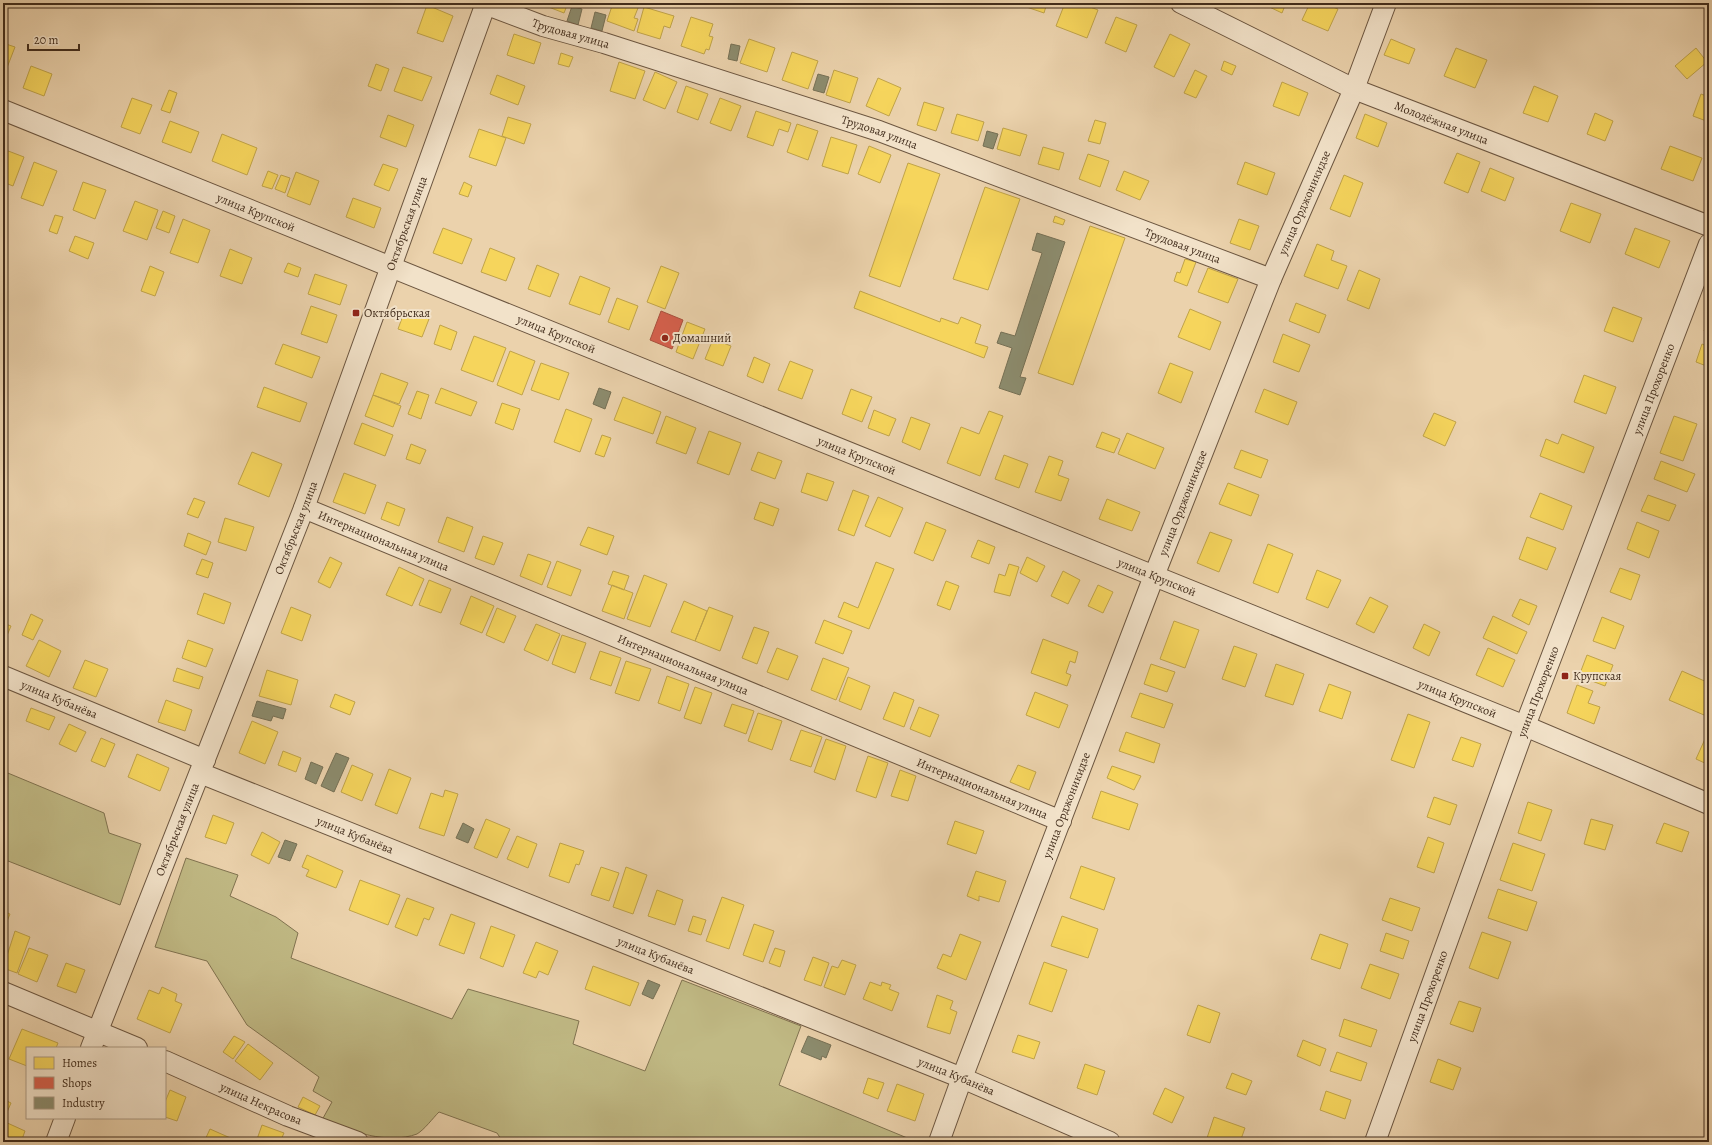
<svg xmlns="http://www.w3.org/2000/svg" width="1712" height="1145" viewBox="0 0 1712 1145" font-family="Alegreya,serif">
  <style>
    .green { fill: #c0b984; stroke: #817350 }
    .homes { fill: #f6d55c; stroke: #c0a349 }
    .shops { fill: #d6604d; stroke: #aa513e }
    .industry { fill: #8c8c6e; stroke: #767055 }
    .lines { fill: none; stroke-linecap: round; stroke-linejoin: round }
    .street-casing { stroke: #6c5640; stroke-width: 22 }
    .street { stroke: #f2e2c9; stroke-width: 20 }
    .poi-dot { fill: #8f2418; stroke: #f2e2c9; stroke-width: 1.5 }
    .labels { text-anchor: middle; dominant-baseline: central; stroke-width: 4; stroke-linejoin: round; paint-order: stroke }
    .street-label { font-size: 12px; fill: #422d1c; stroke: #f2e2c9 }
    .poi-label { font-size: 12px; fill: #422d1c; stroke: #f2e2c9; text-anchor: start }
  </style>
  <rect width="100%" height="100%" fill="#ebd2ac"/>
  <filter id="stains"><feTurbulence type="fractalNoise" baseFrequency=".005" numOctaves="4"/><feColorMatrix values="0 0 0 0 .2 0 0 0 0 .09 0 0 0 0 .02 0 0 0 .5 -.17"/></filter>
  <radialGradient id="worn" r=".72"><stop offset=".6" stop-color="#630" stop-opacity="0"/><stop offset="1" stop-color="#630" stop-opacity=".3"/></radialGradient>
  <path class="green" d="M3 771 104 813 109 833 141 844 120 905 3 859Z
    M186 858 238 875 230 896 276 917 298 933 291 958 452 1019 468 989 579 1021 573 1044 645 1071 682 980 801 1026 779 1085 917 1142H503L497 1133 439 1112C432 1119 425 1129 417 1134 387 1145 351 1131 322 1120L332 1102 313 1091 319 1077 247 1025 207 961 155 947Z"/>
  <path class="homes" d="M547 3H568L564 13 546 6Z
    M613 3H640L634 18 638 19 634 31 607 21Z
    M1015 3H1047L1044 13Z
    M1065 3H1080L1098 10 1087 38 1056 26Z
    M1261 3H1286L1282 13Z
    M1310 3H1323L1338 9 1328 31 1302 20Z
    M427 5 453 16 443 42 417 33Z
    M644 7 674 16 670 28 664 26 660 39 637 32Z
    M691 17 713 24 709 36 713 37 709 50 706 49 704 54 681 46Z
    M1116 17 1137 25 1126 52 1105 43Z
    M514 34 541 43 534 64 507 55Z
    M1170 34 1190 44 1174 77 1154 67Z
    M749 39 775 48 767 72 740 63Z
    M1391 39 1415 49 1409 64 1384 55Z
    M3 43 15 47 3 78Z
    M1456 48 1487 60 1475 88 1444 76Z
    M1696 48 1707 62 1687 79 1675 66Z
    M792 52 818 61 808 89 782 80Z
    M561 53 573 57 569 67 558 64Z
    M1224 61 1236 66 1232 75 1221 70Z
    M619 62 645 71 635 99 610 91Z
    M376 64 389 69 381 91 368 86Z
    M31 66 52 74 44 96 23 88Z
    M403 67 432 77 422 101 394 91Z
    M834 70 858 78 850 103 826 95Z
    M1195 70 1207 76 1196 98 1184 93Z
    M655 72 677 82 665 109 643 100Z
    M497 75 525 86 518 105 490 94Z
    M878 78 901 88 889 116 866 106Z
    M1282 82 1308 93 1299 116 1273 106Z
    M686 86 708 94 698 120 677 112Z
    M1534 86 1558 96 1548 122 1523 113Z
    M169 90 177 93 170 113 161 110Z
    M1701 94 1709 97V122L1693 116Z
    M132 98 152 105 140 134 121 127Z
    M720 98 741 106 731 131 710 123Z
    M924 102 944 108 936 131 917 125Z
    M756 111 791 123 788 132 779 129 773 146 747 137Z
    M1595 113 1613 121 1605 141 1587 134Z
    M957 114 984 122 978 141 951 133Z
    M1365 114 1387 123 1378 147 1356 138Z
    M388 115 414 125 406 147 380 137Z
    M508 117 531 124 524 144 502 136Z
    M1095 120 1106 123 1100 144 1088 141Z
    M170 121 199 132 191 153 162 142Z
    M797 124 818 131 808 160 787 152Z
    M1003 128 1027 135 1020 156 997 149Z
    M479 129 506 138 496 166 469 157Z
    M222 134 257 148 247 175 212 161Z
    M831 137 857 145 848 174 822 166Z
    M869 146 891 155 880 183 858 174Z
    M1670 146 1702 158 1693 181 1661 169Z
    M1043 147 1064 153 1059 170 1038 164Z
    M3 149 24 157 13 186 3 182Z
    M1457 153 1480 162 1468 193 1444 183Z
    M1088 154 1109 161 1100 187 1079 179Z
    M34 162 57 171 43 206 21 198Z
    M1245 162 1275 173 1267 195 1237 184Z
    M908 163 940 174 900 287 869 276Z
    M383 164 398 169 389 191 374 185Z
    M1490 168 1514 178 1505 201 1481 191Z
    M268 171 278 175 272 189 262 186Z
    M1124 171 1149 181 1140 200 1116 190Z
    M296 172 319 181 310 205 287 196Z
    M281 175 290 178 285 193 275 189Z
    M1344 175 1363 183 1350 217 1330 209Z
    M83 182 106 190 95 219 73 210Z
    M464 182 472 186 468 197 459 194Z
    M985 187 1020 199 988 290 953 279Z
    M353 198 381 208 374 228 346 217Z
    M135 201 158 210 147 240 123 231Z
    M1571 203 1601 214 1590 243 1560 231Z
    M163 211 175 216 169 233 156 228Z
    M55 215 63 217 57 234 49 231Z
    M1055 216 1065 220 1063 225 1053 222Z
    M183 219 210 230 198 263 170 253Z
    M1239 219 1259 226 1250 250 1230 243Z
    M1090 226 1125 238 1073 385 1038 373Z
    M443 228 472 239 462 264 433 253Z
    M1635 228 1670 241 1659 268 1625 254Z
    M75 236 94 243 88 259 69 251Z
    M1317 244 1334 251 1331 260 1347 266 1338 289 1304 276Z
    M490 248 515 258 506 281 481 272Z
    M230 249 252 258 242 284 220 276Z
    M1185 259 1196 262 1187 286 1174 281 1177 272 1180 273Z
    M288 263 301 268 298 277 284 272Z
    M537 265 559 274 550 297 528 289Z
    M150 266 164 272 155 296 141 291Z
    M661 266 679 273 665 309 647 302Z
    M1208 268 1238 279 1228 303 1198 292Z
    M1359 270 1380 279 1369 309 1347 300Z
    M315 274 347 285 340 305 308 294Z
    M580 276 610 288 600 315 569 304Z
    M860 291 940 322 941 318 958 324 961 317 981 325 975 343 988 347 984 358 854 308Z
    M617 298 638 306 629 330 608 322Z
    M1296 303 1326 315 1319 333 1289 321Z
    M311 306 337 315 327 343 301 334Z
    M1613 307 1642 318 1633 342 1604 331Z
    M1190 309 1221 322 1210 350 1178 337Z
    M405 310 429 319 422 337 398 329Z
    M1709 317V332L1704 331Z
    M687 322 705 329 693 359 676 352Z
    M440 325 457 332 451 350 434 344Z
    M1283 334 1310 345 1299 372 1273 362Z
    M474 336 506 348 493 382 461 370Z
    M713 339 731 346 723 366 705 359Z
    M283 344 320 357 312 378 275 364Z
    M1702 344 1709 347V367L1696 362Z
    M510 351 535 361 522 395 497 385Z
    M754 357 770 364 763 383 747 376Z
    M790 361 813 370 802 399 778 390Z
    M541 363 569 373 559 400 531 390Z
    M1170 363 1193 372 1181 403 1158 393Z
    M381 373 408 383 399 404 373 395Z
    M1584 375 1616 387 1606 414 1574 402Z
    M264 387 307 403 300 422 257 407Z
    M441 388 477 402 471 416 435 403Z
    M851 389 872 397 862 422 842 414Z
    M1264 389 1297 402 1288 425 1255 412Z
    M417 391 429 395 421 419 408 414Z
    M373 395 401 406 393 427 365 416Z
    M623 397 661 412 653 434 614 420Z
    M502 403 520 409 513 430 495 423Z
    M566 409 592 419 580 452 554 442Z
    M874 410 896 419 889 436 868 428Z
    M989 411 1003 416 980 476 947 463 961 427 979 434Z
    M1434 413 1456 422 1445 446 1423 436Z
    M666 416 696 428 686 454 656 443Z
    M1674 416 1697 424 1683 461 1660 453Z
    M911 417 930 424 920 450 902 442Z
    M362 423 393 435 385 456 354 444Z
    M709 431 741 443 729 475 697 463Z
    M1102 432 1120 439 1114 453 1096 447Z
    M1127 433 1164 448 1155 469 1118 454Z
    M1562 434 1594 447 1584 473 1540 456 1546 439 1558 444Z
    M602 435 611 438 604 457 595 454Z
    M411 444 426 450 420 464 406 459Z
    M1241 450 1268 460 1261 478 1234 468Z
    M252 452 282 464 269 497 238 484Z
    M758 452 782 461 775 479 751 470Z
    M1004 455 1028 464 1019 488 995 479Z
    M1049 456 1063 461 1058 475 1069 479 1061 501 1035 492Z
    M1661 461 1695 474 1687 492 1654 479Z
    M344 473 376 485 365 514 333 502Z
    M807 473 834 482 827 501 801 492Z
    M1228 483 1259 495 1251 516 1219 504Z
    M853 490 869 496 854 536 838 530Z
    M1540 493 1572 506 1563 530 1530 517Z
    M1648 495 1676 505 1669 521 1641 511Z
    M878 497 903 508 890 537 865 526Z
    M194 498 205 502 198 518 187 514Z
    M1107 499 1140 512 1132 531 1099 519Z
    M387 502 405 509 399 526 381 519Z
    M760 502 779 509 773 526 754 519Z
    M447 517 473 527 464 552 438 542Z
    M225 518 254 527 246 551 218 542Z
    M926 522 946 530 933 561 914 553Z
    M1637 522 1659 531 1649 558 1627 549Z
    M588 527 614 536 607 555 580 545Z
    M1210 532 1232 540 1219 572 1197 563Z
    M188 533 211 542 206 555 184 546Z
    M483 536 503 543 494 565 475 558Z
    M1527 537 1556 548 1547 570 1519 559Z
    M978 540 995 547 989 564 971 557Z
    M1268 544 1293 554 1278 593 1253 583Z
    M528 554 551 562 542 585 520 576Z
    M330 557 342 563 330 588 318 582Z
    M1027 557 1045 566 1037 582 1020 573Z
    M202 559 213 563 208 578 196 574Z
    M557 561 581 570 571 596 547 587Z
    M876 562 894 569 869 629 838 617 844 602 858 608Z
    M1009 564 1019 567 1010 596 994 592 999 574 1005 576Z
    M399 567 424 579 412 606 386 595Z
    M1620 568 1640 575 1631 600 1610 592Z
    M1317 570 1341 580 1328 608 1306 599Z
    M613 571 629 576 624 590 608 584Z
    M1063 571 1080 580 1068 604 1051 596Z
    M644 575 667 584 650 627 627 619Z
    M429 580 451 589 441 613 419 605Z
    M946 581 959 586 950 610 937 605Z
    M612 585 633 593 624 619 602 611Z
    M1098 585 1113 592 1103 613 1088 606Z
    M204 593 231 603 224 624 197 614Z
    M471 596 494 606 482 633 460 624Z
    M1370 597 1388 606 1374 633 1356 624Z
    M1520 599 1537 606 1529 625 1512 616Z
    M684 601 707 611 695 641 671 632Z
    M291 607 311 615 302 641 281 633Z
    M709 607 733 616 720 651 695 641Z
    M497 608 516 616 504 643 486 635Z
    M31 614 43 620 33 640 22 635Z
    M1493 616 1527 632 1517 654 1483 638Z
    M1602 617 1624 626 1615 649 1593 641Z
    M824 620 852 631 843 654 815 643Z
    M1174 621 1199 630 1185 668 1160 659Z
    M3 623 11 626 3 645Z
    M536 624 560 634 548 661 524 650Z
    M1424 624 1440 632 1429 656 1413 648Z
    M754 627 769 632 757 664 742 658Z
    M562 635 586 643 575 673 552 664Z
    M1043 639 1078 652 1075 663 1070 661 1066 673 1071 675 1067 686 1031 673Z
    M39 640 61 651 49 677 26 666Z
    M188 640 213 649 206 667 182 658Z
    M1234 646 1257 654 1245 687 1222 679Z
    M777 648 798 656 788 680 767 672Z
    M1488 648 1515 660 1503 687 1476 675Z
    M600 651 621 658 611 686 590 679Z
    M1587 655 1613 665 1605 686 1579 676Z
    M823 658 849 668 836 700 811 690Z
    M85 660 108 669 96 697 73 688Z
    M626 661 651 669 639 701 615 693Z
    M1151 664 1175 672 1167 692 1144 684Z
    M1276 664 1304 674 1293 705 1265 696Z
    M177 668 203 677 199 689 173 681Z
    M267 670 298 680 291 705 259 696Z
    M1682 671 1709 683V704L1704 715 1669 700Z
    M667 676 689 684 680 711 658 703Z
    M848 677 870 686 861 710 839 701Z
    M1329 684 1351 692 1342 719 1319 711Z
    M1577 685 1593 691 1588 703 1600 707 1594 724 1567 713Z
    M695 687 712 693 701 724 684 718Z
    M894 692 914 700 904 727 883 719Z
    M1035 692 1068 705 1059 728 1026 715Z
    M1140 693 1173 704 1164 728 1131 717Z
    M335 694 355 702 350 715 330 707Z
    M166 700 192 710 185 731 158 722Z
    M732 704 754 711 746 734 724 726Z
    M919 707 939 715 930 737 910 729Z
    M31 708 55 717 49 730 26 721Z
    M758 713 782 721 772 750 748 741Z
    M1408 714 1430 722 1414 768 1391 760Z
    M252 721 278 732 265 764 239 753Z
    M69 724 86 732 76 752 59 744Z
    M801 730 822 737 811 767 790 760Z
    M1709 730V765L1696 759Z
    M1126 732 1160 744 1154 763 1119 751Z
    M1461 737 1481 744 1473 767 1452 760Z
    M101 738 115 744 105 767 91 761Z
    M826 739 846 746 835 780 814 772Z
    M283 751 301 758 296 772 278 765Z
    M137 754 169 768 160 791 128 777Z
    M868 756 888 763 876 798 856 791Z
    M352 765 373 774 362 801 341 792Z
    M1018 765 1036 772 1029 790 1010 782Z
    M1112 766 1141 776 1134 790 1107 778Z
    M389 769 411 778 397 814 375 805Z
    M900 770 916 776 908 801 891 796Z
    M445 790 458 794 444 836 419 828 431 793 443 797Z
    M1101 791 1138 804 1129 830 1092 818Z
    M1434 797 1457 805 1450 825 1427 817Z
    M1528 802 1552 810 1541 841 1518 833Z
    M213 815 234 823 226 844 205 837Z
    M486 819 510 829 497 858 474 848Z
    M1591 819 1613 825 1605 850 1584 844Z
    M955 821 984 831 976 854 947 844Z
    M1664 823 1689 832 1682 852 1656 843Z
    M262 832 280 842 269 864 251 855Z
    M517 836 537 844 528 868 507 859Z
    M1428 837 1444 843 1434 873 1417 867Z
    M560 843 584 851 579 865 576 864 569 883 549 876Z
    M1513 843 1545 854 1532 891 1500 880Z
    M307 855 343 871 336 888 306 876 309 870 302 867Z
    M1081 866 1115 878 1104 910 1070 898Z
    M601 867 619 873 609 901 591 895Z
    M626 867 647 875 633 914 613 907Z
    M976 871 1006 881 999 902 979 896V901L967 896Z
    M360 880 400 895 388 925 349 910Z
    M1498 889 1537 902 1527 931 1488 918Z
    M657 890 683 900 675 925 648 916Z
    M722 897 744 905 729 949 706 941Z
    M407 898 434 908 429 920 424 918 417 936 395 927Z
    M1390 898 1420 908 1412 931 1382 920Z
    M3 911 10 914 3 931Z
    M451 914 475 923 464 954 439 945Z
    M693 916 706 920 701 935 688 931Z
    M1062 916 1098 929 1088 958 1051 946Z
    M754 924 774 931 763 962 743 955Z
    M491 926 515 935 503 967 480 958Z
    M15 931 30 937 17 973 3 968Z
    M1482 932 1511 942 1498 979 1469 968Z
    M1386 933 1409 941 1403 959 1380 951Z
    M960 934 981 942 966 980 937 968 943 954 951 957Z
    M1320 934 1348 944 1340 969 1311 959Z
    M536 942 558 951 548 975 539 971 536 978 523 973Z
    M29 948 48 955 37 982 18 974Z
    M775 948 785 951 780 967 769 963Z
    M813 957 829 963 821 986 804 980Z
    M842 960 856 965 845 995 824 987 832 966 838 968Z
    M1044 962 1067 970 1052 1012 1029 1004Z
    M66 963 85 970 76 993 57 986Z
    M1370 964 1399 974 1390 999 1361 988Z
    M593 966 639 983 630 1006 585 989Z
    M870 982 881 986 882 982 891 985 889 989 899 993 892 1011 863 999Z
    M162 987 177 994 175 1001 182 1004 170 1033 137 1019 149 990 159 994Z
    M937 995 953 1001 950 1009 957 1012 950 1034 927 1027Z
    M1459 1001 1481 1008 1473 1032 1450 1024Z
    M1198 1005 1220 1013 1210 1043 1187 1035Z
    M1344 1019 1377 1030 1371 1047 1339 1036Z
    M22 1029 58 1043 56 1048H27V1066L9 1059Z
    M1018 1035 1040 1042 1034 1059 1012 1052Z
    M234 1036 245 1042 233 1059 223 1052Z
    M1303 1040 1326 1049 1320 1066 1297 1056Z
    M248 1044 273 1063 260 1080 235 1061Z
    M1337 1052 1367 1063 1361 1081 1330 1071Z
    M1438 1059 1461 1068 1453 1090 1430 1082Z
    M1085 1064 1105 1071 1097 1095 1077 1088Z
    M1232 1073 1252 1081 1246 1095 1226 1088Z
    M868 1078 884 1083 878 1099 863 1093Z
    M897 1084 924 1094 915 1121 887 1111Z
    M1165 1088 1184 1097 1172 1123 1153 1114Z
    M170 1090 186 1097 177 1121 165 1117V1102Z
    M1326 1091 1351 1100 1345 1119 1320 1110Z
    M303 1097 320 1106 315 1115 298 1107Z
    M3 1099 11 1103 4 1119 3 1118Z
    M1214 1117 1245 1128 1240 1142 1206 1141Z
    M3 1121 25 1131 21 1142H3Z
    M262 1125 284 1133 280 1142H256Z
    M210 1129 235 1140 234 1142H204Z"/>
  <path class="shops" d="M661 311 683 320 672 349 650 340Z"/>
  <path class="industry" d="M572 6 582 9 578 25 567 21Z
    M595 12 606 15 602 31 591 28Z
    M731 44 740 46 737 61 728 59Z
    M818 74 829 77 824 93 813 90Z
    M987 131 998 134 993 149 983 146Z
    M1037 233 1065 242 1020 377 1026 378 1020 395 999 388 1012 348 997 343 1001 332 1015 336 1042 253 1032 250Z
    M599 388 611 392 605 409 593 404Z
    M257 701 286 709 283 719 273 716 271 721 252 716Z
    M336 753 349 758 334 792 321 786Z
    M311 762 323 767 316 784 305 779Z
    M463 823 474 829 468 843 456 838Z
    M285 840 297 844 290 861 278 857Z
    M648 980 660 985 653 999 642 994Z
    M808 1036 831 1045 826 1058 822 1056 821 1060 801 1052Z"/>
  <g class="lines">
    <g class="street-casing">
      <g id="street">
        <path id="s1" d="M482 3 543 26 604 43 879 131 1271 279"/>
        <path id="s2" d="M1181 3 1354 89 1709 226"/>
        <path id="s3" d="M3 110 1525 726 1709 804"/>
        <path id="s4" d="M304 508 1061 821"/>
        <path id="s5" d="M3 676 205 760"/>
        <path id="s6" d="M200 773 962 1078 1110 1142"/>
        <path d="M3 992 137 1048"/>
        <path id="s7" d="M91 1048 304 508 486 3"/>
        <path id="s8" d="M165 1061 288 1116 358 1142"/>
        <path d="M56 1142 65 1118"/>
        <path id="s9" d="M939 1142 962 1078 1154 576 1271 279 1354 89 1386 3"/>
        <path id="s10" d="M1375 1142 1525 726 1709 244"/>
      </g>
    </g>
    <use href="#street" class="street"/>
  </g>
  <g class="poi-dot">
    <rect x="352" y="309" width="8" height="8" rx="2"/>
    <circle cx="665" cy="338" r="4"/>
    <rect x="1561" y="672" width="8" height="8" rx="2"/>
  </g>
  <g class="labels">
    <g class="street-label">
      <text stroke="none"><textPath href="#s1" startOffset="94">Трудовая улица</textPath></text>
      <text stroke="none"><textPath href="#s2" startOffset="287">Молодёжная улица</textPath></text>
      <text stroke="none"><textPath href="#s1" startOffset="418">Трудовая улица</textPath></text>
      <text stroke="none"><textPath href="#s9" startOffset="1008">улица Орджоникидзе</textPath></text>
      <text stroke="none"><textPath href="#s3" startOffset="273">улица Крупской</textPath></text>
      <text stroke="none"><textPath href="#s7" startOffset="883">Октябрьская улица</textPath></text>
      <text stroke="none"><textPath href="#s1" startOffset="742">Трудовая улица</textPath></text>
      <text stroke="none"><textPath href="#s3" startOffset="597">улица Крупской</textPath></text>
      <text stroke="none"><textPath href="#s10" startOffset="803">улица Прохоренко</textPath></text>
      <text stroke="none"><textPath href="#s3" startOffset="921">улица Крупской</textPath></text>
      <text stroke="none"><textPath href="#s9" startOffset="684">улица Орджоникидзе</textPath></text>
      <text stroke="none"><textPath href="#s7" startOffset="559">Октябрьская улица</textPath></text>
      <text stroke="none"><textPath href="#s4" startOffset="86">Интернациональная улица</textPath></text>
      <text stroke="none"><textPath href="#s3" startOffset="1245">улица Крупской</textPath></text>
      <text stroke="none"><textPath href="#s4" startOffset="410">Интернациональная улица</textPath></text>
      <text stroke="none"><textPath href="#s10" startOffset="479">улица Прохоренко</textPath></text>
      <text stroke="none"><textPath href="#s3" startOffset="1569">улица Крупской</textPath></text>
      <text stroke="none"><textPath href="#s5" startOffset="61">улица Кубанёва</textPath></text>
      <text stroke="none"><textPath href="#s4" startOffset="734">Интернациональная улица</textPath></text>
      <text stroke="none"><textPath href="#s9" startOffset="360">улица Орджоникидзе</textPath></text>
      <text stroke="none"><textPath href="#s7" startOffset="235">Октябрьская улица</textPath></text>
      <text stroke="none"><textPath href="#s6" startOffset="167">улица Кубанёва</textPath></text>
      <text stroke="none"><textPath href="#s6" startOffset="491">улица Кубанёва</textPath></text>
      <text stroke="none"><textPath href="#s10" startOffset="155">улица Прохоренко</textPath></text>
      <text stroke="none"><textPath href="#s6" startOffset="815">улица Кубанёва</textPath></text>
      <text stroke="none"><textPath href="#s8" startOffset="105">улица Некрасова</textPath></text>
    </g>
    <g class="poi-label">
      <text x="364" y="313">Октябрьская</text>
      <text x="673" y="338">Домашний</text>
      <text x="1573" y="676">Крупская</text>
    </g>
  </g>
  <rect width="1712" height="1145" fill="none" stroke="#ebd2ac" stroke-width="16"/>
  <rect x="4" y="4" width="1704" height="1137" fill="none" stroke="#422d1c" stroke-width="2"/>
  <rect x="8" y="8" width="1696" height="1129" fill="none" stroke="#422d1c"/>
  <rect x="26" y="1047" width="140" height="72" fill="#f2e2c9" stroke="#ac9a84"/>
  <rect x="34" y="1057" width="20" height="12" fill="#f6d55c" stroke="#ac9a84"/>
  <text x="62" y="1067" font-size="12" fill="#422d1c">Homes</text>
  <rect x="34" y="1077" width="20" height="12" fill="#d6604d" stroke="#ac9a84"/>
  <text x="62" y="1087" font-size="12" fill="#422d1c">Shops</text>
  <rect x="34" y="1097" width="20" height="12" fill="#8c8c6e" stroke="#ac9a84"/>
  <text x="62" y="1107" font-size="12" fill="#422d1c">Industry</text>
  <path d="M28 44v6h51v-6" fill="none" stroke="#422d1c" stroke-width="2"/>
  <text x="34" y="44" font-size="12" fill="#422d1c" stroke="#f2e2c9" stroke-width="3" paint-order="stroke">20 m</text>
  <rect width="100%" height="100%" filter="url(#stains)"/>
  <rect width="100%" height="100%" fill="url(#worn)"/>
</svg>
